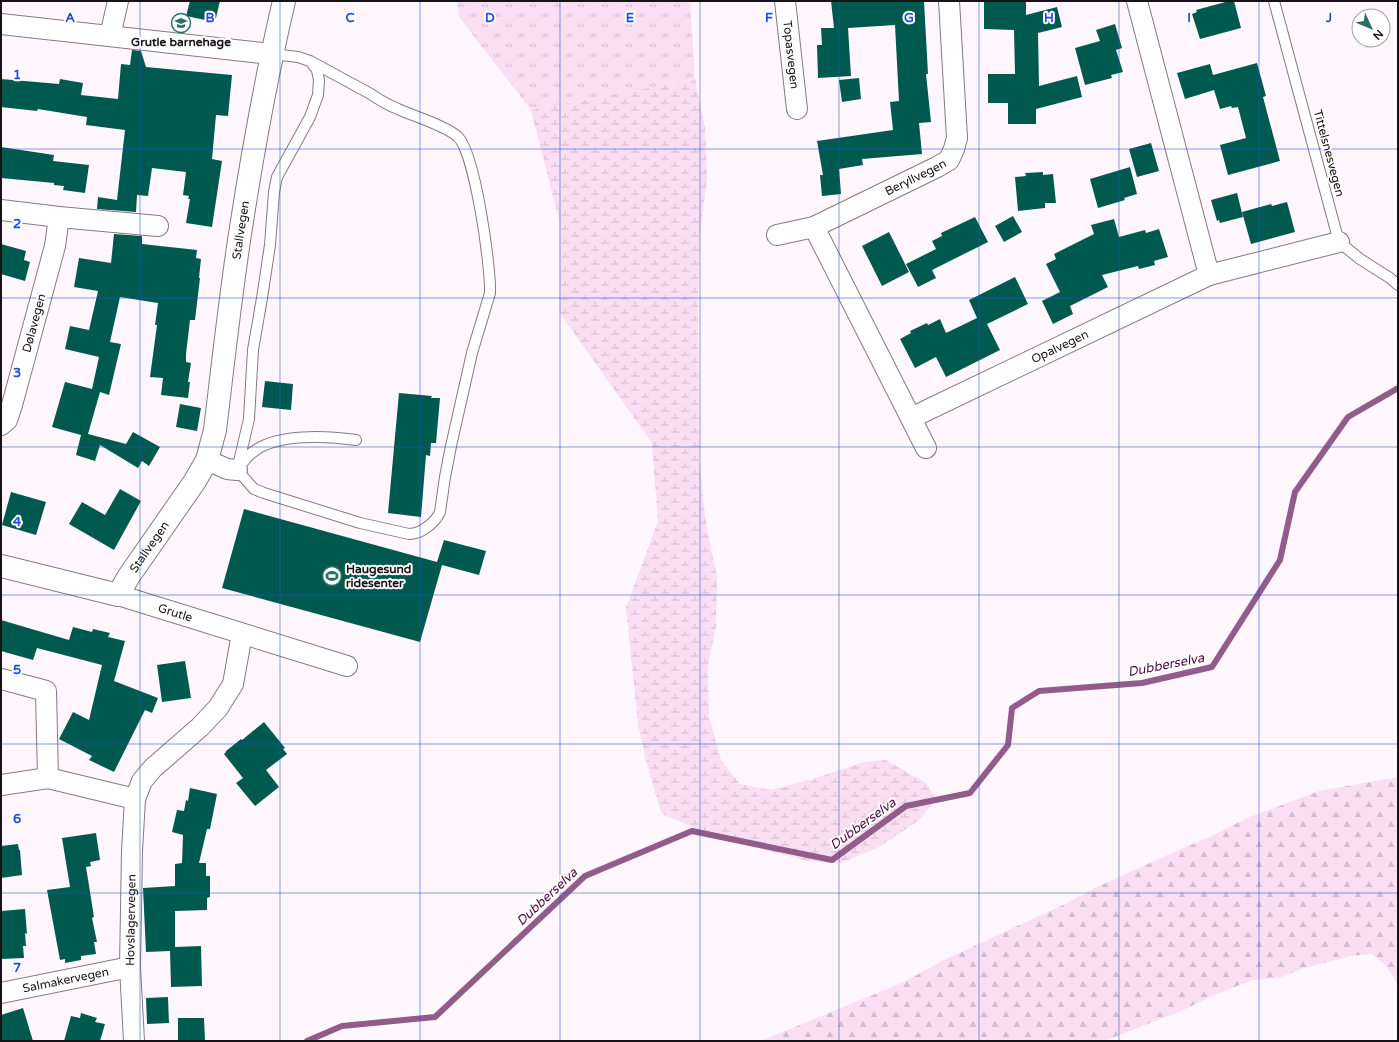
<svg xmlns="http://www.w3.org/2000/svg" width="1399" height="1042" viewBox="0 0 1399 1042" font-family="'Varela Round',sans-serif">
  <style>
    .forest { fill: url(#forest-firs) }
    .wetland { fill: url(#wetland-marsh) }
    .park { fill: url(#park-tufts) }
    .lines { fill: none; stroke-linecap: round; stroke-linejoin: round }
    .stream { stroke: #925c8a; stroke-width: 6 }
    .building { fill: #00594f }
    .service-casing { stroke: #857a83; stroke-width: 12 }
    .minor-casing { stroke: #857a83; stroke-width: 22 }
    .tertiary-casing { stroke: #857a83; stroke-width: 24 }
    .service { stroke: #fff; stroke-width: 10 }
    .minor { stroke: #fff; stroke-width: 20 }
    .tertiary { stroke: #fff; stroke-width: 22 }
    .grid { fill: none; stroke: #1d4ed8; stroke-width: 1; stroke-opacity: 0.55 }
    .labels { text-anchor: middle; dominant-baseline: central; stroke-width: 4; stroke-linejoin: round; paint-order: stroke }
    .poi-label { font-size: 12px; font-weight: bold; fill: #171216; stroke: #fff }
    .street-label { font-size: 12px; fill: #171216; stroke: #fff }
    .water-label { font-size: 13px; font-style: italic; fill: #4d0748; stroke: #fff }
    .grid-label { font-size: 13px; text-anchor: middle; font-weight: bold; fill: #1d4ed8; stroke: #fff; stroke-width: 4; stroke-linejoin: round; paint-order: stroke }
  </style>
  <defs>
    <pattern id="forest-firs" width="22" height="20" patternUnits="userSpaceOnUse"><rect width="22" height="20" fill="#f9def4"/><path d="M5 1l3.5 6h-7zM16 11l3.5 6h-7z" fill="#d5bdd0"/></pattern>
    <pattern id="wetland-marsh" width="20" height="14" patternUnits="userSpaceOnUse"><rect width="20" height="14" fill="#f9def4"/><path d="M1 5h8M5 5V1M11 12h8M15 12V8" fill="none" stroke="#d5bdd0"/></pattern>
    <pattern id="park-tufts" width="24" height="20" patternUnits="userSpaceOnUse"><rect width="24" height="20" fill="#f9def4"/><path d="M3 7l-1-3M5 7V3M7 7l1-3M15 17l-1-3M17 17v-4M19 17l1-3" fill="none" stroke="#d5bdd0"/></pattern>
  </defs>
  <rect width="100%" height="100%" fill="#fff7fd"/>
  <path class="forest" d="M1398 777V984L1386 966 1372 954 1351 956 1304 968 1279 978 1253 980 1217 994 1181 1011 1104 1041H761L904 982 944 960 1063 905 1101 885 1174 852 1212 836 1247 818 1319 791Z"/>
  <path class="wetland" d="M695 79 705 128 707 178 700 233 698 296 699 458 705 516 717 578 716 626 708 667 709 717 721 760 740 784 771 790 813 779 864 762 886 760 926 783 936 800 918 821 879 847 841 863 807 861 738 843 700 830 662 814 648 769 638 724 626 608 658 521 652 443 559 312V220L531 110Z"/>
  <path class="park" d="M457 1H690L695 79 531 110 459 17Z"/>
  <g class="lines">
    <path class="stream" d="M307 1041 342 1026 435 1017 585 876 692 831 832 860 906 806 970 793 1008 745 1012 708 1039 691 1142 683 1212 667 1280 560 1295 492 1348 417 1398 388"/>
  </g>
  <path class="building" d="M190 1H220L215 22 186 16Z
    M831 1H924L928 74H926L931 122 919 123 922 154 862 159 863 165 839 169 841 194 822 196 820 175H823L817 141 893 130 890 102 899 101 895 25 848 28 851 76 818 78 817 45H822L821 28H834Z
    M984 1H1026V15L1057 7 1062 27 1038 33 1039 86 1077 76 1082 97 1036 109V124H1008V103H988V74H1015L1014 30 984 29Z
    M1229 1H1234L1241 28 1200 39 1192 14 1197 12 1196 10Z
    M1115 24 1122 48 1116 50 1123 72 1111 75 1112 78 1085 85 1075 48 1100 41 1096 30Z
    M132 50 141 51 146 67 232 75 228 116 216 115 212 159 222 161 212 227 186 223 190 199H188L189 196 183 195 186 172 152 168 148 196 137 195 136 212 97 209 98 197 117 200 125 130 86 125 87 117 38 109 37 111 1 107V79L59 84 60 79 83 83 81 95 118 99 121 64 130 65Z
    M1257 63 1266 96 1263 97 1280 161 1228 175 1220 145 1246 138 1238 107 1232 108 1231 106 1220 109 1214 90 1185 99 1177 73 1210 64 1213 75Z
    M859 78 861 99 842 102 839 80Z
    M1151 143 1159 171 1137 177 1129 149Z
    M1 147 54 155 53 161 89 165 85 193 63 190 64 186 54 185V183L1 178Z
    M1130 167 1137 194 1124 198 1125 200 1098 208 1090 179Z
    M1043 172V175L1053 174 1056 203H1045V208L1018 211 1015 177 1026 176 1025 173Z
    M1237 193 1243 217 1220 223 1219 220 1217 221 1211 200Z
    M1287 202 1295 232 1251 244 1242 212 1271 204 1272 206Z
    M1013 216 1022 232 1004 242 995 226Z
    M975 217 988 242 932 270 936 278 918 287 906 264 936 249 932 241 942 236 941 233Z
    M1114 219 1119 237 1145 230 1146 233 1159 229 1168 257 1154 261 1155 265 1139 269 1138 266 1102 275 1108 287 1070 306 1073 314 1053 324 1042 301 1060 292 1046 264 1056 259 1054 254 1094 234 1091 225Z
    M889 232 909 272 882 286 862 246Z
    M114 234 142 236V244L197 250 196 258 201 259 199 278H200L195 320H190L186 354V362L191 363 188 382H190L188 398 161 395 163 378 150 377 157 325H155L158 303 120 297 110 342 121 344 109 395 100 392 88 434 126 444 133 432 160 447 149 466 142 461 138 468 100 445 95 461 76 455 81 435 52 427 65 382 92 389 99 357 65 349 70 326 89 330 98 291 74 287 79 258 111 263Z
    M1 244 26 251 24 260 30 262 25 281 1 274Z
    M1015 277 1028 304 987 324 1000 350 946 377 936 357 915 368 900 339 911 333 910 331 927 323 928 325 940 319 946 333 977 318 969 300Z
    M265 381 293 384 291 410 262 407Z
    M399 393 432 396 431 398H440L436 443H431L430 456 426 455 421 517 388 513Z
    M180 404 201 408 197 431 176 427Z
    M120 489 141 501 114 550 69 524 82 502 105 515Z
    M11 492 46 502 36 535 2 525Z
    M244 509 437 562 444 540 486 551 479 575 442 565 420 642 222 588Z
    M1 620 69 640 73 627 92 632 93 629 110 633 108 637 125 641 114 681 158 698 152 713 145 710 114 772 89 760 92 756 59 739 73 712 89 720 102 665 37 648 33 660 1 651Z
    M185 661 191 698 162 702 157 665Z
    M264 722 285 748 283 749 287 754 266 770 279 787 255 806 236 783 243 778 224 754 226 752V751L241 739 242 740Z
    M190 788 217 794 210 829H207L199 863H206V876H210V897L207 898V910L175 911V947L201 946 202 986 171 987 170 951 146 952 143 888 175 886V864L182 863 183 835 172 832 177 810 184 811 186 800 188 801Z
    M96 833 100 860 90 862 91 866 86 867 94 917 92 918 97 942H94L96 954 81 956V960L65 963V959L60 960 47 890 70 887 62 838Z
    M18 844 19 850H20L22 875 1 878V846Z
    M25 909 27 934 25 933 26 946H23L24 958 1 959V911Z
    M168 997 169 1023 147 1024 146 998Z
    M23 1008 33 1041H1V1015Z
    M81 1013 97 1018 95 1022 105 1024 100 1041H64L71 1016 80 1018Z
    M178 1018H204L205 1041H178Z"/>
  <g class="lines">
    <g class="service-casing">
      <path id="service" d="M1274 1 1339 242 1360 259 1390 278 1398 285
        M238 468C243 463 247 456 253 452 277 433 327 436 356 440
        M237 470 254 489 264 493 360 523 409 534C421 534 435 523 440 512L445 477 451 446 472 353 490 293C491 267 475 153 458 137 447 126 413 116 398 109 388 105 378 99 369 93 349 82 330 72 310 61
        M237 470 249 419 253 350 262 298 270 245 274 192 277 177 310 117 318 95 319 80 317 70 310 61 298 57 271 54"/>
    </g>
    <g class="minor-casing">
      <g id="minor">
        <path id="s1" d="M785 1 797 109"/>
        <path d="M1137 1 1209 275"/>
        <path d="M1 24 271 54"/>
        <path d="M110 36 118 1"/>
        <path d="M1 210 59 217 55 246 12 405 7 420 1 425"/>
        <path d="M59 217 158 226"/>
        <path d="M814 227 926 448"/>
        <path id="s2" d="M777 235 814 227 937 167 949 160 954 149 957 138 949 1"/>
        <path id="s3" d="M911 418 1209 275 1339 242"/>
        <path d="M207 460 227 469 237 470"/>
        <path id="s4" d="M118 595 347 666"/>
        <path d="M1 679 46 691 48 778"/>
        <path d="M1 785 48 778 135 799"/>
        <path id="s5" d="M1 993 130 967"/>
        <path id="s6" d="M134 1041 130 967 132 851 135 799 142 781 153 768 200 727 218 708 233 684 242 634"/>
      </g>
    </g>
    <g class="tertiary-casing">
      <g id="tertiary">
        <path id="s7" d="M1 566 118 595 129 576 195 481 207 460 215 430C223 364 230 299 240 234 252 156 266 78 284 1"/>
      </g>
    </g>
    <use href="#service" class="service"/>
    <use href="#minor" class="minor"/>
    <use href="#tertiary" class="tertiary"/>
  </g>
  <path class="grid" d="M140 1V1041M280 1V1041M420 1V1041M560 1V1041M700 1V1041M839 1V1041M979 1V1041M1119 1V1041M1259 1V1041M1 149H1398M1 298H1398M1 447H1398M1 595H1398M1 744H1398M1 893H1398"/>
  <defs>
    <g id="school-ring" transform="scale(1)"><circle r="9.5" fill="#fff" stroke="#2b7167" stroke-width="1.5"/><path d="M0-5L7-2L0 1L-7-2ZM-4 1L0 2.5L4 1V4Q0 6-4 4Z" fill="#2b7167"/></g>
    <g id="stadium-ring" transform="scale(1)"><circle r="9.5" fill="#fff" stroke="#2b7167" stroke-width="1.5"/><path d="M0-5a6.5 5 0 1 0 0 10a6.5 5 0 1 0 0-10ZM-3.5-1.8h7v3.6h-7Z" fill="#2b7167"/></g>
  </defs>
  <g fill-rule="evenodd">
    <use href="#school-ring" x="181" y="23"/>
    <use href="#stadium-ring" x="332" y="576"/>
  </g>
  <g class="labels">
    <g class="poi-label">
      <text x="181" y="42">Grutle barnehage</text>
      <text x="346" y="569" text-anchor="start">Haugesund<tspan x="346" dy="14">ridesenter</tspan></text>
    </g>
    <g class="street-label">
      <text stroke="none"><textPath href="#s1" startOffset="54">Topasvegen</textPath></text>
      <text transform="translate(1329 153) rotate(75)">Tittelsnesvegen</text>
      <text stroke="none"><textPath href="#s2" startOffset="151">Beryllvegen</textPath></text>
      <text stroke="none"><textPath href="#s7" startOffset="515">Stallvegen</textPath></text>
      <text transform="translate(34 323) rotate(-75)">Dølavegen</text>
      <text stroke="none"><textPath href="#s3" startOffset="165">Opalvegen</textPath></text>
      <text stroke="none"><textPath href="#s7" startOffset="178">Stallvegen</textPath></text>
      <text stroke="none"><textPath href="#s4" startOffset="60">Grutle</textPath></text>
      <text stroke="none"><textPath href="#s6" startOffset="121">Hovslagervegen</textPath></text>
      <text stroke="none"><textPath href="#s5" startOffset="66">Salmakervegen</textPath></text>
    </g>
    <g class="water-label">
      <text transform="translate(1166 665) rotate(-11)">Dubberselva</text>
      <text transform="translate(863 824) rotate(-36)">Dubberselva</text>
      <text transform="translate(547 897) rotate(-43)">Dubberselva</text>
    </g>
  </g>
  <g class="grid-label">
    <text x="70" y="22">A</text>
    <text x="210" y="22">B</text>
    <text x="350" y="22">C</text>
    <text x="490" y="22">D</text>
    <text x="630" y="22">E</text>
    <text x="769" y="22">F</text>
    <text x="909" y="22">G</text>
    <text x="1049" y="22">H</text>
    <text x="1189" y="22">I</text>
    <text x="1329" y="22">J</text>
    <text x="17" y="79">1</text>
    <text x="17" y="228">2</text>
    <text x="17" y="377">3</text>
    <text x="17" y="526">4</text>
    <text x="17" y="674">5</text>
    <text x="17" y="823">6</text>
    <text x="17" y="972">7</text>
  </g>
  <rect width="1399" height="1042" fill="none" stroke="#171216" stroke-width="4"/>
  <g transform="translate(1371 28) rotate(134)"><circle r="19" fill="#ffffff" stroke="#a2a0a2"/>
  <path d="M0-3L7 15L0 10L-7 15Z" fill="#2b7167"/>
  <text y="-6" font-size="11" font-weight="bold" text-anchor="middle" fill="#171216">N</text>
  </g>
</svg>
